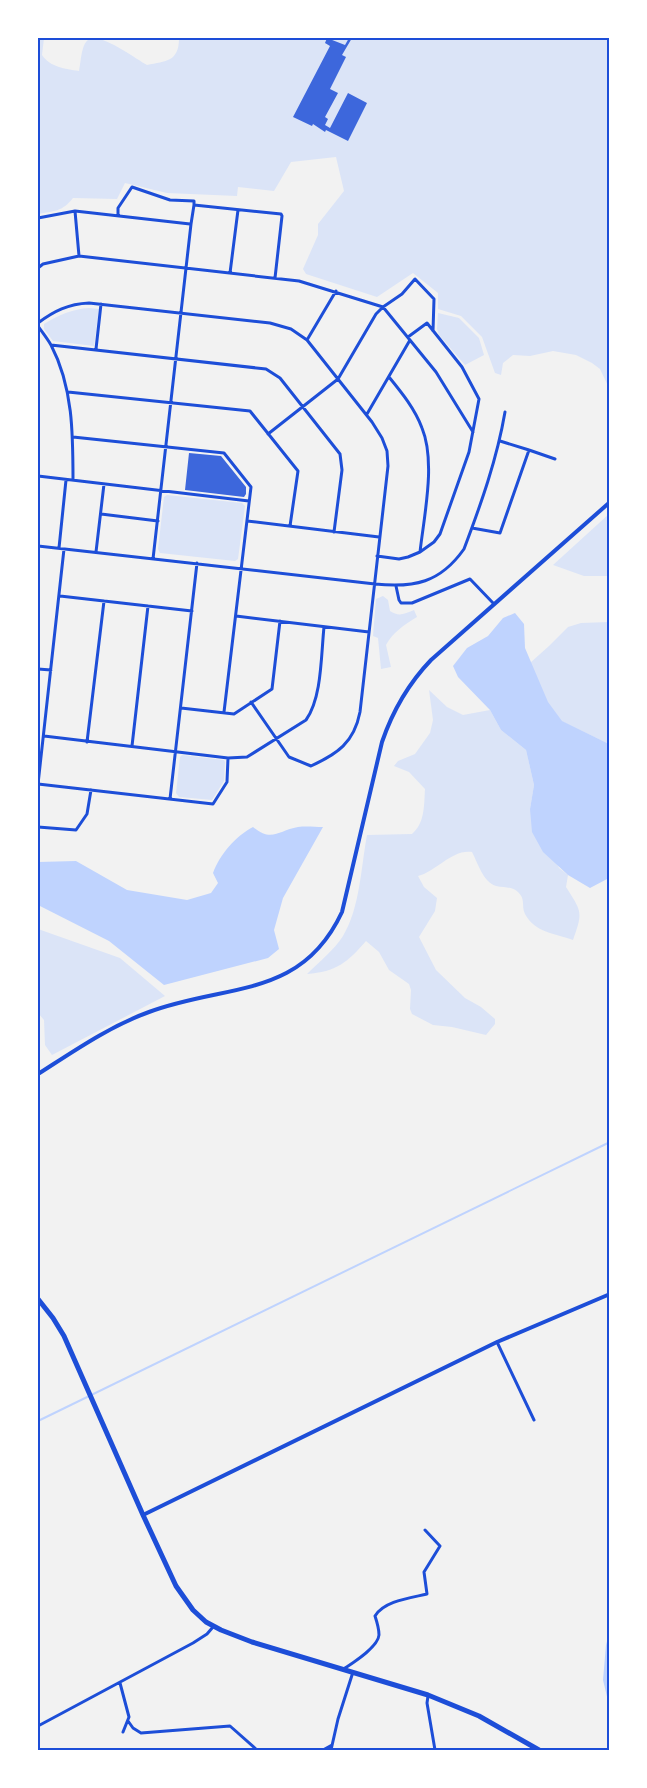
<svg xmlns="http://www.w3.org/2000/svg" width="647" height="1788" viewBox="0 0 647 1788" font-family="Literata,serif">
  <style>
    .green { fill: #dbe4f7 }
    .water { fill: #bfd3fe }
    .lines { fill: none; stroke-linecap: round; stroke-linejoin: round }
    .stream { stroke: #bfd3fe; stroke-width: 2 }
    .building { fill: #3d67dc }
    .minor { stroke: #1d4ed8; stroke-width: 3 }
    .tertiary { stroke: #1d4ed8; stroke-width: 4 }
    .primary { stroke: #1d4ed8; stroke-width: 5 }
    .neatline { fill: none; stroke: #1d4ed8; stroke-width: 2 }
  </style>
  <rect width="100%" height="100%" fill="#f2f2f2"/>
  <path class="green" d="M38 38H44L42 55C50 67 65 69 79 71 81 63 81 45 88 40 99 31 136 59 147 65 166 61 179 62 179 38H609V388L600 369 592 363 576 355 553 351 530 356 513 355 503 363 501 375 495 373 482 337 461 316 438 309V293L413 273 377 297 306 274 303 269 318 235V224L344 191 336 157 291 162 274 191 238 187 237 196 167 193 125 183 117 199 73 198C62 212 54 211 38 214Z
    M89 308 99 309 94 346 53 341 44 329V324C59 315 72 309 89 308Z
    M438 313 459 318 479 338 484 355 465 365 439 335 437 329Z
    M167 495 242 503 245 506 238 559 235 561 160 553 158 549 164 497Z
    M609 514V576H584L553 565Z
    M383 596 388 600 390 611C399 617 404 614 414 610L417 617C405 624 392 633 386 645L391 667 381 669 378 638 373 636 376 599Z
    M609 622V744L561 721 547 702 530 663 549 646 568 627 581 623Z
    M429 690 447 707 463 715 490 710 501 730 526 750 534 785 530 809 559 868 568 875 566 887C582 912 583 912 573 940 555 933 535 933 525 914 521 906 526 899 518 892 511 886 505 888 496 886 483 882 478 863 472 852 452 849 437 871 418 876L424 887 437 898 435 911 419 937 436 970 465 998 481 1007 495 1019V1024L486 1035 452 1027 433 1025 412 1014 410 1009 411 990 409 984 389 970 379 952 366 941C348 962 336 972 307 974 319 962 334 950 343 936 360 908 361 867 367 835L412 834C425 823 424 805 425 789L409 772 394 766 398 761 415 754 430 733 433 720Z
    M182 755 224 760 225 762 224 781 212 800 179 797 176 793 180 757Z
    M38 929 120 958 165 996 52 1055 45 1045 44 1020 38 1013Z"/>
  <path class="water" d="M515 613 524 624 525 648 548 702 562 721 609 744V878L590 888 568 875 543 852 532 832 530 809 534 785 526 750 501 730 490 710 458 677 453 666 467 648 488 636 503 618Z
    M253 827C272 843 279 830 298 827 306 826 315 827 323 827L283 898 274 930 279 949 268 958 164 985 109 941 38 905V862L76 861 127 890 187 900 211 893 218 883 213 873C220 854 236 836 253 827Z
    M609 1633V1705L603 1680 606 1645Z"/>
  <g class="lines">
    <path class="stream" d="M38 1421 610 1142"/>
  </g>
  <path class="building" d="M327 38 345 45 349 38H352L342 55 346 57 330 89 338 93 325 117 328 119 325 125 330 128 348 93 367 103 348 141 326 130 325 132 313 124 312 126 293 117 330 46 325 43Z
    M189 453 221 456 246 487V494L244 497 185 490Z"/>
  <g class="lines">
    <path class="minor" d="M75 211 79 256
      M118 215V208L132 187 170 200 194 201V205L281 214 282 216 275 278
      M38 218 75 211 190 224
      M38 268 43 264 79 256 299 281 383 307 436 372 473 432
      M230 273 238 210
      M38 323C54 311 68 304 89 303L270 323 291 329 307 340 372 422 382 438 387 451 388 466 360 712C354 743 337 754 311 766L289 757 251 702
      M38 326C42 332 47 338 51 345 73 387 73 434 73 480
      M307 340 336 291
      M51 345 266 369 280 378 340 454 342 470 334 532
      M96 349 101 304
      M389 377C402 393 415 409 422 428 436 462 424 516 420 552
      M68 392 250 411 298 471 290 526
      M367 414 410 340
      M268 434 338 379 376 314 383 307 402 294 415 279 434 299 433 331
      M73 437 224 453 251 487 224 712
      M529 450 555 459
      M38 476 249 501
      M101 514 158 521
      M247 521 379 537
      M472 528 500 533 529 450 500 441
      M38 546 375 584C414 588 440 583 464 549 481 504 497 459 505 412
      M59 548 66 480
      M96 552 104 484
      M377 556 399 559 408 557 420 552 434 542 440 534 469 452 479 399 462 367 427 323 408 337
      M153 559 191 224 194 205
      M396 586 399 600 401 603H412L470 579 494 604
      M60 596 192 611
      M236 616 369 632
      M38 669 51 670
      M181 708 234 714 272 689 280 621
      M44 736 228 758 247 757 306 720C322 698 321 655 324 627
      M87 742 104 601
      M132 746 148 606
      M38 784 64 549
      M38 784 213 804 227 782 228 758
      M170 799 197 563
      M38 827 76 830 87 814 91 790
      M497 1342 534 1420
      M345 1668C354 1662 378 1647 379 1635 379 1629 377 1622 375 1616 384 1601 410 1598 427 1594L424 1572 440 1546 425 1530
      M120 1683 129 1717 123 1732
      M428 1696 427 1703 435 1750
      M128 1721 133 1728 141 1733 230 1726 257 1750
      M38 1726 193 1643 207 1634 213 1627
      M323 1750 332 1745
      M331 1750 338 1719 353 1672"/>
    <path class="tertiary" d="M38 1074C74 1051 108 1027 149 1012 226 983 301 1000 342 912L382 742C393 710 408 684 431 660L610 502
      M143 1515 497 1342 610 1294"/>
    <path class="primary" d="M38 1299 53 1318 64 1336 143 1515 176 1586 193 1610 206 1622 221 1630 252 1642 428 1695 479 1716 539 1750"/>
  </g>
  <rect width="647" height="1788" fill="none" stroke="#ffffff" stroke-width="78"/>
  <rect x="39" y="39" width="569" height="1710" class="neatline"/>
</svg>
